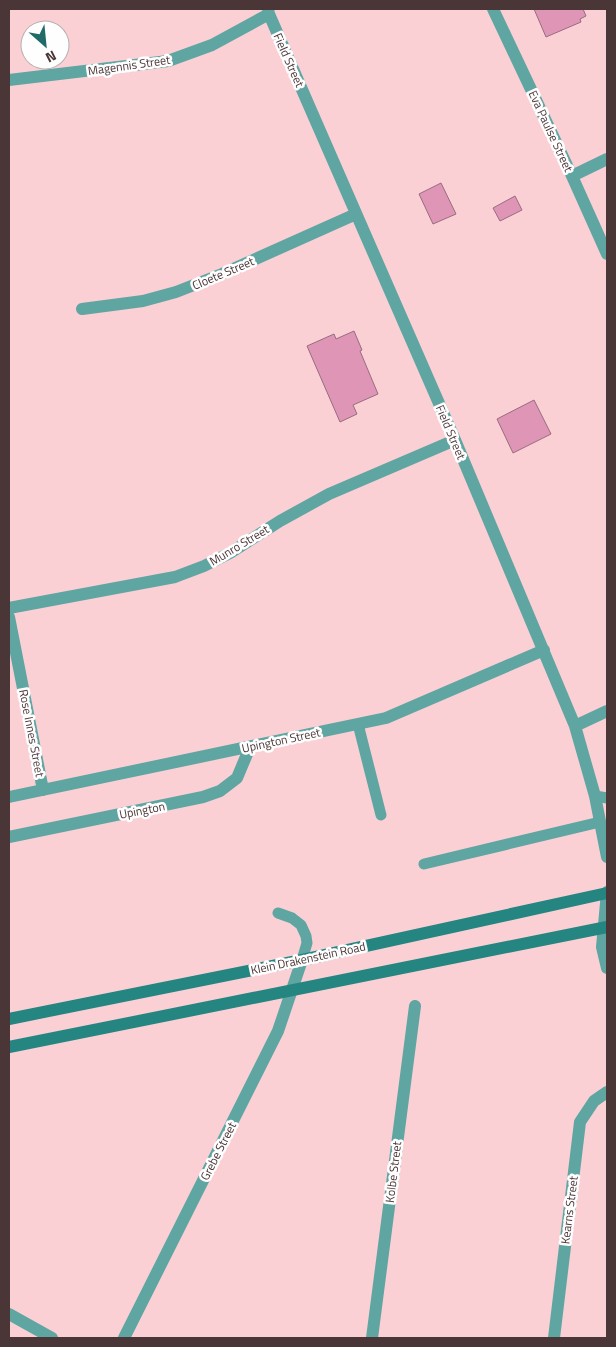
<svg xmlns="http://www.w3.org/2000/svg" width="616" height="1347" viewBox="0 0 616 1347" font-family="'Titillium Web',sans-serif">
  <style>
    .building { fill: #df95b6; stroke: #976d7f }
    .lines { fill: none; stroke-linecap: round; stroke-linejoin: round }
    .lane { stroke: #5fa5a1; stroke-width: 11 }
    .street { stroke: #5fa5a1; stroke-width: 12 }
    .secondary { stroke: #248581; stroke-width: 12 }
    .labels { text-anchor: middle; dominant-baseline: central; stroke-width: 5; stroke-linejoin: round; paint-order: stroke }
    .street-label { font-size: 12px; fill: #4a3537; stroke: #fefefe }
  </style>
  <rect width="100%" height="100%" fill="#fad0d5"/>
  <path class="building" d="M534 9H583L586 16 580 19 581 22 546 37Z
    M441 183 456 214 433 224 419 194Z
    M515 196 522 210 500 221 493 208Z
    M354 331 362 350 360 351 378 394 353 405 357 414 340 422 307 346 334 334 336 339Z
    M534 400 551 434 513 453 497 419Z"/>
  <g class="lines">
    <path class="lane" d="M358 724 381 815
      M595 796 607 798
      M424 864 600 822
      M278 913 292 918 301 925 306 936 307 943 302 960"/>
    <path class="street" d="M268 9 269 14 455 440 575 726 595 796 607 857
      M493 9 572 176 607 254
      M9 80 168 61 212 45 269 14
      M572 176 607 159
      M82 309 143 301 176 292 222 274 356 214
      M9 608 175 577 204 566 230 553 280 521 329 494 455 440
      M9 617 43 790
      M575 726 607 711
      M9 797 386 718 544 650
      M9 837 203 797 220 791 237 778 250 747
      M607 892 602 947 607 968
      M9 1314 52 1338
      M124 1338 278 1031 302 960
      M372 1338 415 1006
      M554 1338 580 1122 594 1101 607 1092"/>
    <path class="secondary" d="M9 1019 302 960 607 893
      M9 1047 607 927"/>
  </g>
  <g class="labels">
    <g class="street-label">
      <text transform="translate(289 60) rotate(66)">Field Street</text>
      <text transform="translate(129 65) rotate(-8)">Magennis Street</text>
      <text transform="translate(551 131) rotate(65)">Eva Paulse Street</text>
      <text transform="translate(223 273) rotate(-23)">Cloete Street</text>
      <text transform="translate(451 432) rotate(67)">Field Street</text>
      <text transform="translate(239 545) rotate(-31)">Munro Street</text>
      <text transform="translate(32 733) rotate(79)">Rose Innes Street</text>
      <text transform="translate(281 740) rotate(-12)">Upington Street</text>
      <text transform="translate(142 810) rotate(-11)">Upington</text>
      <text transform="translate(308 958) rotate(-12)">Klein Drakenstein Road</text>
      <text transform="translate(218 1151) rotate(-63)">Grebe Street</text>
      <text transform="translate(393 1172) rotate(-83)">Kolbe Street</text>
      <text transform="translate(569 1210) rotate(-83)">Kearns Street</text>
    </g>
  </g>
  <rect width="616" height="1347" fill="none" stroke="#4a3537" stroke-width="20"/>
  <g transform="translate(45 45) rotate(153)"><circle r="24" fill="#fefefe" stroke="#b6aeae"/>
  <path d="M0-4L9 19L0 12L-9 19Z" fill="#206b68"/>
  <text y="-8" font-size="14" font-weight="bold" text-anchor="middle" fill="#4a3537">N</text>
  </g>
</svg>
